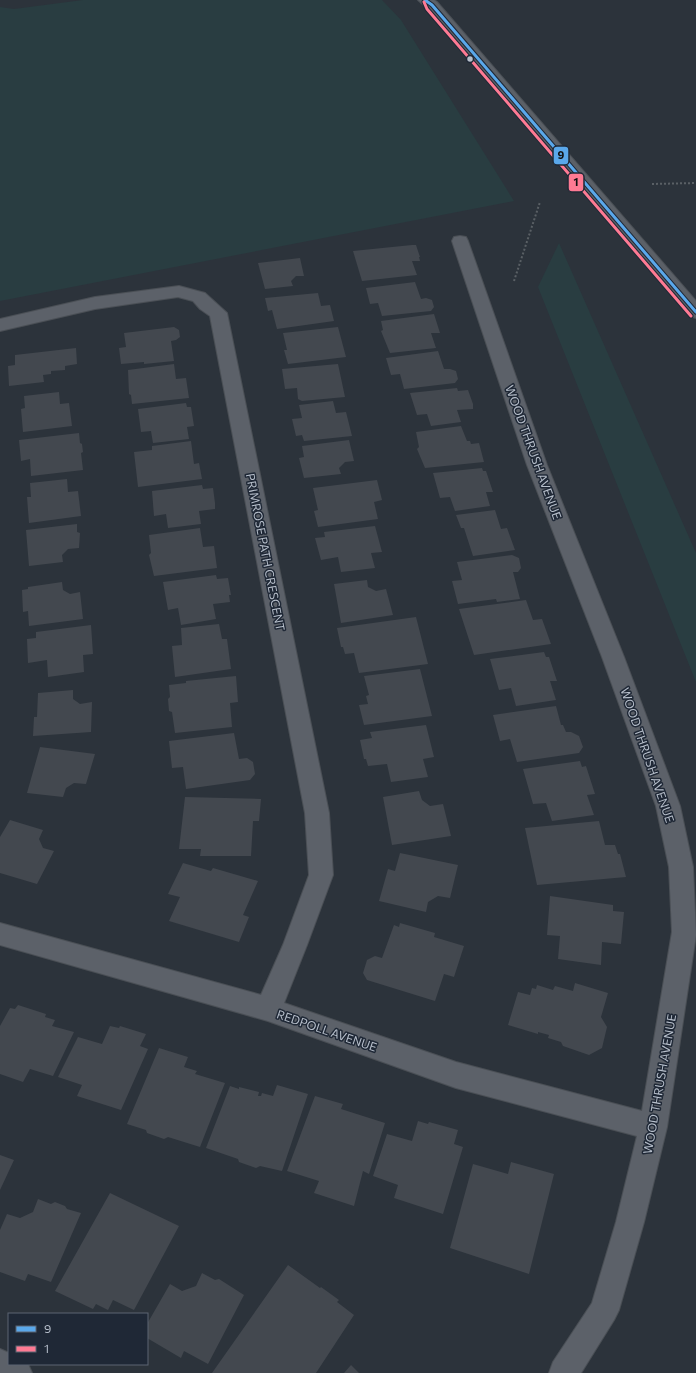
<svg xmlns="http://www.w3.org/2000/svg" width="696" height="1373" viewBox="0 0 696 1373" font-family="Commissioner,sans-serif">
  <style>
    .green { fill: #293d41 }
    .building { fill: #43484f }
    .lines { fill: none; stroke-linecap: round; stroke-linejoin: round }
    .minor-casing { stroke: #4a4f55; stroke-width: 2 }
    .secondary-casing { stroke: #4a4f55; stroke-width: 2 }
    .path { stroke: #5a6065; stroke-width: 2; stroke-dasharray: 2 2; stroke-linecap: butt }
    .minor { fill: #5c6169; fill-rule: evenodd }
    .secondary { fill: #5b6067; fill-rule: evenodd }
    .bus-1-casing { stroke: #1f2836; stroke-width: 5 }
    .bus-2-casing { stroke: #1f2836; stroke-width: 5 }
    .bus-1 { stroke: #5aa8eb; stroke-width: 3 }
    .bus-2 { stroke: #fe7a93; stroke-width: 3 }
    .bus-dot { fill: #b7bfcb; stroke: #1f2836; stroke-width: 1.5 }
    .labels { text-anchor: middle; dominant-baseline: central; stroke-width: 3; stroke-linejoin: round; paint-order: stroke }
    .street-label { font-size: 12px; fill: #b7bfcb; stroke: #1f2836 }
    .line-badge { stroke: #1f2836; stroke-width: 1.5 }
    .pale-badge-label { font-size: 11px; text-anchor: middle; font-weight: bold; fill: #111 }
  </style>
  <rect width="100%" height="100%" fill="#2c333b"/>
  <path class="green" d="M83 0H382L401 20 514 201 0 301V7L14 9Z
    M559 243 696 553V682L538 287Z"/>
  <path class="building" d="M412 245H416L420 257H419L420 261H412L417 275 362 281 353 251Z
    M300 258 304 276H296L291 281 293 286 265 289 258 263Z
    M415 282 421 299 426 298 432 300 434 307 431 311 382 316 378 303 370 304 366 288Z
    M318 293 321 306 330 305 334 321 277 329 272 310 268 311 265 298Z
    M434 314 440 333H431L436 348 390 353 381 331 383 330 381 321Z
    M174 327 179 330 180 337 176 340 171 341 174 361 144 364V362L121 364 119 348 126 347 124 333Z
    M338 327 346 357 288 364 284 350H287L283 333Z
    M76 348 77 364 65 366V370L51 371V374L43 375 44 382 9 386 8 366 15 365V355Z
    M438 351 444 369H450L456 371 458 379 455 383 404 389 400 374 391 375 386 358Z
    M174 364 176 379 186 378 189 398 132 404 131 395 129 394 128 370Z
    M338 364 345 397 302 401 298 399 297 388 285 389 282 369Z
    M457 388 458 391 468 390 473 404V409L457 410 461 422 431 426 427 414 417 415 410 393Z
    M59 392 60 404 69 403 72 426 23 432 21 409 25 408 24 396Z
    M333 401 336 413 346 412 352 436 304 441 302 435 296 436 292 419 302 418 299 405Z
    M186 403 187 407H191L194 426 187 427 189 439 153 443 151 431 141 432 138 409Z
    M461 426 467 441H470L471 444 479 443 484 462 425 468 417 449 419 447 416 432Z
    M79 433 80 443 82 444 83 452 81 453 83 470 31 476 30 459 21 461 19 440Z
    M349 440 354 461 345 462 339 468 341 474 304 478 299 458 304 457 302 446Z
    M191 441 194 464 199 463 202 479 138 487 134 452 152 450V446Z
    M482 468 483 471H486L493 492H486L490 506 455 511 450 497 440 498 433 473Z
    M67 479 68 492 78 491 81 516 29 523 27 497H31L30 483Z
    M377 480 382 500 374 502 378 519 318 527 314 511 318 510 313 488Z
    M202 485 203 489 213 488 215 503V509L199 511 201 524 168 528 166 514 154 516 152 491Z
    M495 510 501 529 507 528 515 550 473 556 464 528H461L456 515Z
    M77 524V532L80 533 79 548 68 549 62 555 63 562 29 566 26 530Z
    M375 526 382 552 371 553 375 568 341 572 338 557 321 560 315 538 325 537 324 532Z
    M200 528 203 547 214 546 217 568 154 576 149 555 151 553 149 535Z
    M512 555 519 558 521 568 518 572H513L520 599 497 602 496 599 458 604 452 581 462 580 457 562Z
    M216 575 217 579 228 578 231 595H229L230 602 213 604 216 619 181 625 178 608 168 610 163 582Z
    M367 580 368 587 376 591 386 589 393 615 341 623 334 584Z
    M62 582 63 590 70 594 80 592 83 619 29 626 28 611 23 612 22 590 28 589V587Z
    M526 600 533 620 542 619 551 644 474 655 459 609Z
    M416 617 428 664 359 673 354 653 345 654 343 647H341L337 628Z
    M219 624 222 639H227L231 669 175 677 172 646 182 645 181 628Z
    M91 625 93 654 83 655 84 672 48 677 47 660 28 663 27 639 36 638V632Z
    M544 652 546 657H549L557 681H550L556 700 516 706 511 688 499 690 490 659Z
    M420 669 432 716 364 725 359 705 368 704 366 696 369 695 364 676Z
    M236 676 238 702 230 703 232 727 175 733 172 712 169 711 168 699 170 697 169 685 186 683V681Z
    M73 690V699L80 704 92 702 91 732 33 736 34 717H37L38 693Z
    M556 706 561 725H563L566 732H571L579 736 583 747 579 753 517 762 510 739 500 741 493 715Z
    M426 725 434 757 423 759 428 777 391 782 387 764 368 766 366 759H364L360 740 372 738 370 732Z
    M234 733 239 759 247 758 253 762 255 774 250 780 186 789 183 767 172 768 169 741Z
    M40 747 95 754 86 784 74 783 66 788 63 797 27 793Z
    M580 761 582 767 586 766 595 794 587 795 594 815 552 821 546 803 533 804 523 769Z
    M419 791 422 800 430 806 443 804 451 836 392 845 383 797Z
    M185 797 261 799 259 821H253L251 856H200L201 849H179Z
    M10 820 43 830 39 839 43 848 54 851 37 884 0 873V837Z
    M599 821 605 845H615L618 854H620L626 877 537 885 525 828Z
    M400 853 458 865 450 898 438 896 428 902 426 912 379 901 388 869 395 871Z
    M183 863 211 871 213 868 258 881 243 915 249 917 239 942 169 921 180 897 168 894Z
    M550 896 613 905V911L624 912 621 944 602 942 601 965 558 959 560 936 547 935Z
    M400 923 435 933 434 937 464 946 454 977 444 974 435 1001 367 980 363 973 367 960 375 956 382 958 394 925 399 927Z
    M575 983 608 993 601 1017 607 1027 602 1048 589 1055 563 1046 561 1042 548 1038 549 1035 538 1032V1034L508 1025 518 992 530 995 532 988 536 989 537 985 553 990 555 986 573 991Z
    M18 1005 46 1014 45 1017 55 1020 52 1026 74 1032 53 1076 30 1069 23 1082 0 1074V1026L10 1008 15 1009Z
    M110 1026 119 1028 120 1026 146 1034 140 1046 148 1049 121 1110 77 1096 82 1085 58 1077 78 1037 102 1044Z
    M159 1048 188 1057 184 1067 197 1071 195 1074 225 1083 200 1147 168 1137 164 1139 147 1133 146 1130 127 1124Z
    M277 1085 308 1094 282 1171 260 1166 256 1168 239 1162 238 1159 206 1148 230 1086 239 1089V1087L259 1092 258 1096H261L262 1093 273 1096Z
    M315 1096 343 1104 341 1109 385 1123 369 1174 363 1171 354 1206 314 1193 319 1181 287 1171Z
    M418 1121 428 1124 429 1122 458 1130 454 1144 463 1147 443 1214 394 1198 398 1185 373 1176 387 1134 412 1141Z
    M0 1155 14 1160 0 1190Z
    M511 1162 554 1174 529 1274 450 1248 473 1164 508 1174Z
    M110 1193 179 1226 134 1310 113 1300 108 1310 96 1304 93 1309 55 1291Z
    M38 1199 51 1204 55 1202 65 1206 67 1209 81 1213 51 1282 28 1274 25 1281 0 1272V1230L7 1214 20 1218 33 1212Z
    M288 1265 320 1288 321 1287 339 1300 337 1302 354 1315 316 1373H212Z
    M202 1273 215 1280 219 1279 244 1295 208 1364 184 1351 181 1358 147 1338V1324L170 1284 182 1291 196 1286Z
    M351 1365 359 1373H344Z"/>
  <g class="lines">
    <g class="minor-casing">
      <path id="minor" d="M460 236 466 237 468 241 547 465 624 657 680 806 693 867 696 935 667 1127 644 1222 619 1310 614 1320 581 1373H549L553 1362 592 1303 616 1222 637 1136 456 1088 268 1021 0 945V923L261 995 283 945 309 875 305 813 210 316 200 309 193 301 178 297 95 309 0 331V319L95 297 179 286 205 293 227 313 329 813 333 875 307 945 284 1003 456 1062 642 1111 672 932 669 867 656 806 602 657 527 465 452 241 454 237Z
        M0 1349 9 1353V1364H28L32 1373H0Z"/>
    </g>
    <g class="secondary-casing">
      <path id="secondary" d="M418 0H434L437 2 696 301V318L690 316 427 8Z"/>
    </g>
    <path class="path" d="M652 184 696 183
      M514 281 540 202"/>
    <use href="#minor" class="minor"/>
    <use href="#secondary" class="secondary"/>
    <g class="bus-1-casing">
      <path id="bus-1" d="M425 0 432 5 696 312"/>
    </g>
    <g class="bus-2-casing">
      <path id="bus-2" d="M424 2 427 9 691 316"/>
    </g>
    <use href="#bus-1" class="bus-1"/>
    <use href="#bus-2" class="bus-2"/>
  </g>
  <circle class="bus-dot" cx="470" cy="59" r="3.5"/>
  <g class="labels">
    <g class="street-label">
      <text transform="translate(534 452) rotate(70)">WOOD THRUSH AVENUE</text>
      <text transform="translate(266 552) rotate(79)">PRIMROSE PATH CRESCENT</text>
      <text transform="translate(648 755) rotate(71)">WOOD THRUSH AVENUE</text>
      <text transform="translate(327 1030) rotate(19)">REDPOLL AVENUE</text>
      <text transform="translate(659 1084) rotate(-80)">WOOD THRUSH AVENUE</text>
    </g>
  </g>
  <g class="line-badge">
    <rect x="553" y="146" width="16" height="19" rx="4" fill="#5aa8eb"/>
    <rect x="568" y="173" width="16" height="19" rx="4" fill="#fe7a93"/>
  </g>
  <g class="pale-badge-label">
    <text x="561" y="159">9</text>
    <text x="576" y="186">1</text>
  </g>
  <rect x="8" y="1313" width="140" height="52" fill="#1f2836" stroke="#5c6472"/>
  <rect x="16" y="1326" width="20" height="6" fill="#5aa8eb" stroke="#5c6472"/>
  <text x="44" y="1333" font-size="12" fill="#b7bfcb">9</text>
  <rect x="16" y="1346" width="20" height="6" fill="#fe7a93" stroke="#5c6472"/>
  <text x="44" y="1353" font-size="12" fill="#b7bfcb">1</text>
</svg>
